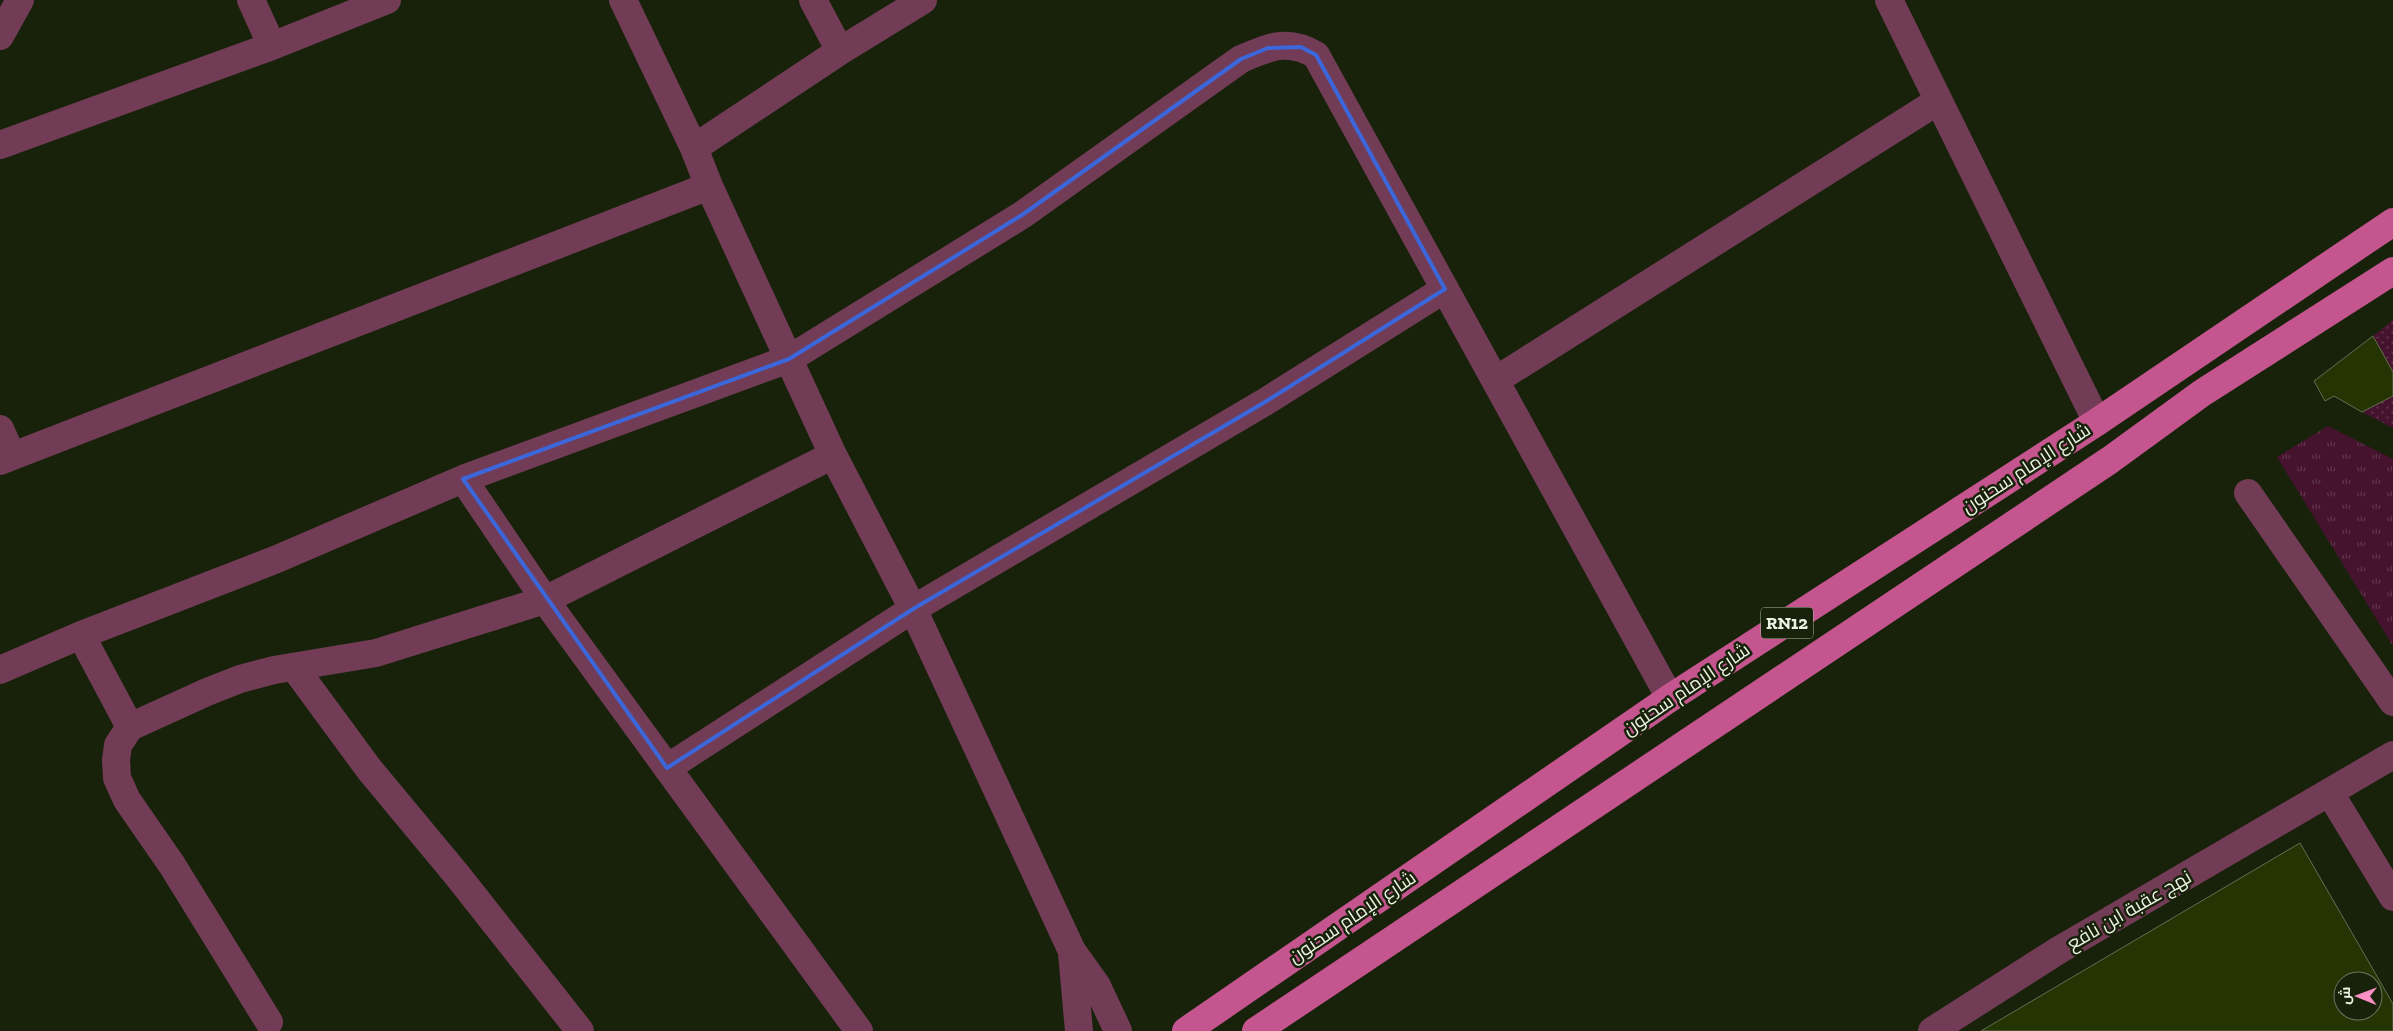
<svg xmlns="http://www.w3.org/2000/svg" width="2393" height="1031" viewBox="0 0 2393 1031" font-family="'Zilla Slab',Cairo,serif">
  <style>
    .grass { fill: url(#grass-tufts) }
    .park { fill: url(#park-dots) }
    .building { fill: #243403; stroke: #626e53; fill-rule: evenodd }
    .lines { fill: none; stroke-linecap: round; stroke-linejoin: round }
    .minor { stroke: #723c56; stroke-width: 28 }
    .major { stroke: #c4558e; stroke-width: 28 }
    .marked { fill: none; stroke: #3c67da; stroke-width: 4; stroke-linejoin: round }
    .labels { text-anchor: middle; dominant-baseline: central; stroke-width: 5; stroke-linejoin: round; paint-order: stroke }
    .shield { fill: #18220a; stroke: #acb4a2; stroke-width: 1 }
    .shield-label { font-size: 18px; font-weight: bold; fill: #ebf2e3 }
    .street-label { font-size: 19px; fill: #ebf2e3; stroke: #18220a }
  </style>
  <defs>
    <pattern id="grass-tufts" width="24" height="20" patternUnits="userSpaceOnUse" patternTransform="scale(1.25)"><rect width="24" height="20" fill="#45132e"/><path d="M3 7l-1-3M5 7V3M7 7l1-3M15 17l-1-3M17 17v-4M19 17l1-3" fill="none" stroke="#60364c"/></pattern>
    <pattern id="park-dots" width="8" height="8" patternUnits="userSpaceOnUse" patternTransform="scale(1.25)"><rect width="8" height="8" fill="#45132e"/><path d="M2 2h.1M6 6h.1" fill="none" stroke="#60364c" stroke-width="1.8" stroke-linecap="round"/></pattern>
  </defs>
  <rect width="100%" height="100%" fill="#18220a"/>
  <path class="grass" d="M2328 426 2393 459V646L2277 457Z"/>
  <path class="park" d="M2393 320V372L2373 336Z
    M2393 396V428L2362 412Z"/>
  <path class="building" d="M2373 336 2393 372V396L2362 412 2334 396 2325 401 2314 381Z
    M2300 843 2393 1004V1031H1981ZM2343 981H2373V1011H2343Z"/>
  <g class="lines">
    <path class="minor" d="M251 0 272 46
      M623 0 694 148 709 186 833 455 913 609 1072 951 1097 986 1118 1031
      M813 0 840 51
      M1889 0 2097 422
      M0 36 20 0
      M0 145 272 46 387 0
      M694 148 840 51 923 0
      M1496 380 1938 101
      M0 429 12 456
      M0 461 709 186
      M463 479 545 600 859 1031
      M2248 493 2393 702
      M294 667 369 769 457 875 580 1031
      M0 670 81 635
      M130 727 81 635 277 559 463 479 789 359 1022 215 1241 59C1270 47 1287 38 1316 55L1670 698
      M667 768 913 609 1265 402 1445 289
      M2330 793 2393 897
      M1072 953 1079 1031
      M269 1022 172 865 127 800 117 778 116 760 118 745 130 727 207 692 240 679 274 670 376 653 545 600 833 455
      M1932 1031 2059 950 2393 755"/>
    <path class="major" d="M1186 1031 1670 698 2097 422 2393 222
      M1256 1031 2110 460 2202 393 2393 271"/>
  </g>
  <path class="marked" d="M1301 47 1316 55 1445 289 1265 402 913 609 667 768 463 479 789 359 1022 215 1241 59 1268 48Z"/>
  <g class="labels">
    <rect class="shield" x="1761" y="607.5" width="52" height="31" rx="4"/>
    <g class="shield-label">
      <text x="1787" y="623">RN12</text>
    </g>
    <g class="street-label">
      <text transform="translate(2026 468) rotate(-33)">شارع الإمام سحنون</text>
      <text transform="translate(1686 689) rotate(-34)">شارع الإمام سحنون</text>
      <text transform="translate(2129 910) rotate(-30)">نهج عقبة ابن نافع</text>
      <text transform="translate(1352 917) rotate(-34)">شارع الإمام سحنون</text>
    </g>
  </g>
  <g transform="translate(2358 996) rotate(271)"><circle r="24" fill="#18220a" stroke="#6c7561"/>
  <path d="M0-4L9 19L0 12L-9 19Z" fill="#fc8fc3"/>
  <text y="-8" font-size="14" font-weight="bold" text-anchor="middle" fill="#ebf2e3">ش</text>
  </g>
</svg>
